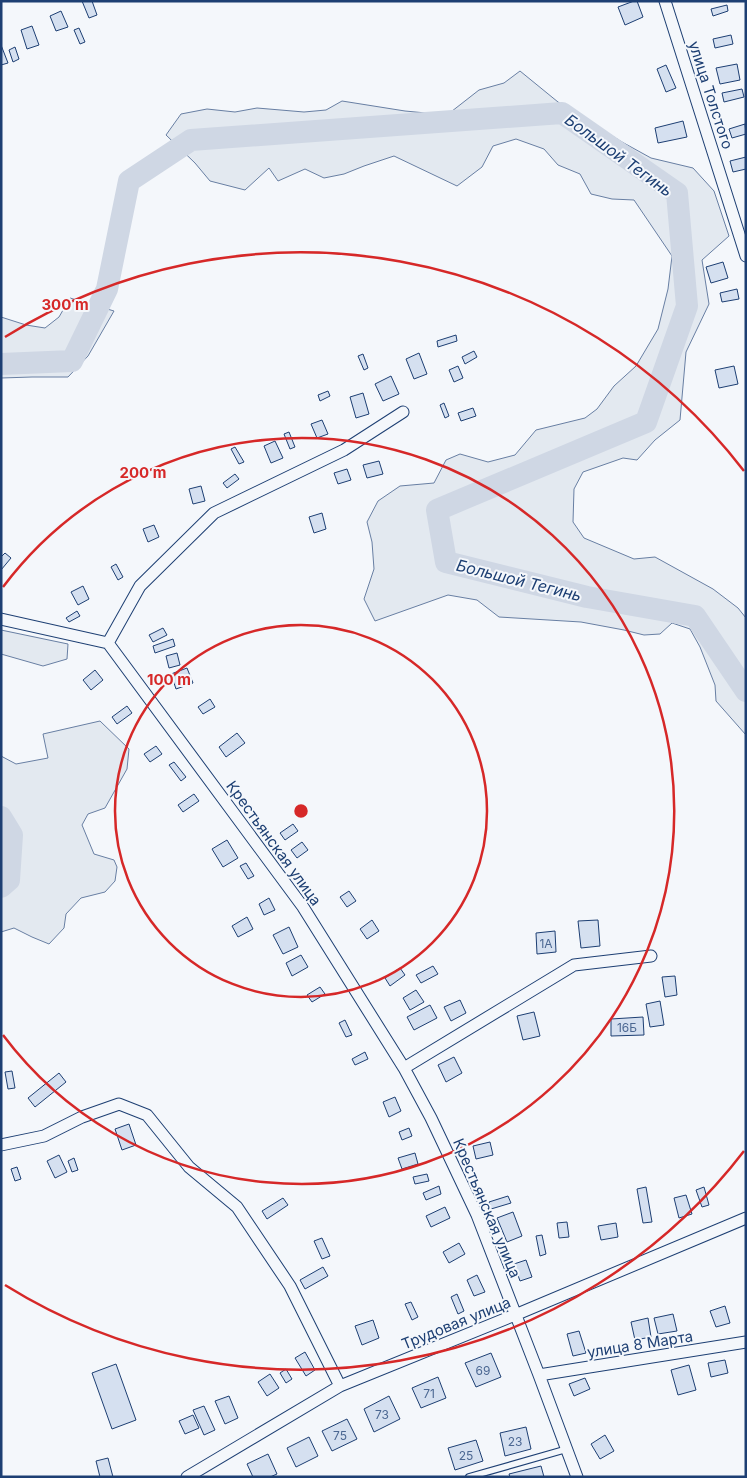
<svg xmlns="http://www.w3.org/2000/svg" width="747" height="1478" viewBox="0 0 747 1478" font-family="Inter,sans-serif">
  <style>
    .green { fill: #e3e9f0; stroke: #687fa3 }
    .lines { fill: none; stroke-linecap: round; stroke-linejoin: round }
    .river { stroke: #cfd7e4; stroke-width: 22 }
    .building { fill: #d5e0f0; stroke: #1d3f73 }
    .lane-casing { stroke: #1d3f73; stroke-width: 8 }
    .street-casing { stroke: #1d3f73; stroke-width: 13 }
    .lane { stroke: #f4f7fb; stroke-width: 5.5 }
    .street { stroke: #f4f7fb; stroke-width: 11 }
    .ring { fill: none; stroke: #d62828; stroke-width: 2.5 }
    .labels { text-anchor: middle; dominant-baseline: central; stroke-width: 4; stroke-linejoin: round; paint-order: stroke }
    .number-label { font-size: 12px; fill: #4b6792 }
    .street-label { font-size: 15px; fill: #1d3f73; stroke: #f4f7fb }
    .water-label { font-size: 16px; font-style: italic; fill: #1d3f73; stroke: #f4f7fb }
    .centre { fill: #d62828; stroke: #f4f7fb; stroke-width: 2.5 }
    .ring-label { font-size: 15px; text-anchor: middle; font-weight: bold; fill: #d62828; stroke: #f4f7fb; stroke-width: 4; stroke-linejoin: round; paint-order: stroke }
  </style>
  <rect width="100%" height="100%" fill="#f4f7fb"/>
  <path class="green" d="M520 71 558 102 622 142 651 158 693 168 714 191 729 236 702 260 709 304 686 352 680 420 655 440 637 460 623 458 583 472 574 489 573 522 584 538 634 559 655 557 713 589 738 608 746 618V735L716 701 715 685 700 647 690 629 672 623 660 634 644 635 624 630 581 622 499 617 477 600 448 595 375 621 364 599 374 569 372 542 367 522 378 501 400 486 434 483 446 460 460 454 488 462 515 455 536 430 585 418 597 409 614 386 636 366 658 329 668 289 672 256 634 200 612 199 591 194 580 174 558 165 544 149 516 139 493 146 482 167 457 186 394 156 364 166 344 174 324 178 305 169 278 181 269 168 245 190 210 181 195 163 166 135 181 114 207 109 235 112 257 108 304 112 326 110 342 101 405 111 447 115 479 90 504 83Z
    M70 298 114 311 88 356 68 377H32L1 378V317L26 325 45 328 59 317Z
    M1 630 68 644 67 659 43 666 1 654Z
    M100 721 129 749 127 769 105 808 88 814 82 825 94 854 114 860 117 867 115 881 105 892 81 898 66 914 64 928 49 944 32 937 14 928 1 932V756L16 764 48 758 43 734Z"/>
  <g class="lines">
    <path class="river" d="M1 364 72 361 107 289 129 181 191 140 562 113 677 193 687 306 646 422 437 510 446 562 587 597 695 616 746 691
      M1 817 12 835 9 880 1 887"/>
  </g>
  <path class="building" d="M82 1H92L97 15 89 18Z
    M634 1H637L643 17 625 25 618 7Z
    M727 5 728 11 713 16 711 9Z
    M61 11 68 27 56 31 50 16Z
    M32 26 39 45 27 49 21 30Z
    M79 28 85 42 80 44 74 30Z
    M731 35 733 44 715 48 713 39Z
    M1 45 8 63 1 65Z
    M15 47 19 59 13 62 9 50Z
    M737 64 740 80 720 84 716 68Z
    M666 65 676 88 666 92 657 69Z
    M742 89 744 97 724 102 722 93Z
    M683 121 687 137 658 143 655 128Z
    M745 124 746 134 732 138 729 129Z
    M746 157V169L733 172 730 161Z
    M723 262 728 278 711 283 706 267Z
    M737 289 739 299 722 302 720 293Z
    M456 335 457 341 438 347 437 341Z
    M474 351 477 357 465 364 462 357Z
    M419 353 427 374 414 379 406 359Z
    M363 354 368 368 364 370 358 356Z
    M458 366 463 378 454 382 449 370Z
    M734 366 738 384 719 388 715 370Z
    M391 376 399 394 383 401 375 384Z
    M328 391 330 396 320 401 318 395Z
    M363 393 369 414 356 418 350 397Z
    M444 403 449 416 445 418 440 405Z
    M473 408 476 416 461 421 458 413Z
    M322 420 328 434 317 438 311 424Z
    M289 432 295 447 290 449 284 434Z
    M275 441 283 458 271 463 264 446Z
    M235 447 244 462 239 464 231 449Z
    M379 461 383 474 367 478 363 465Z
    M347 469 351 480 338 484 334 473Z
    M235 474 239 479 227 488 223 483Z
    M201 486 205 501 193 504 189 489Z
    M322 513 326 529 314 533 309 517Z
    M154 525 159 537 148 542 143 529Z
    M5 553 11 558 1 570V557Z
    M116 564 123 577 118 580 111 567Z
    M83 586 89 599 78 605 71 592Z
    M77 611 80 616 69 622 66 618Z
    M163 628 167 635 153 642 149 635Z
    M173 639 175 646 155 653 153 646Z
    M177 653 180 665 169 668 166 656Z
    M187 668 193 683 176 689 171 674Z
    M95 670 103 680 91 690 83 680Z
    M210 699 215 707 203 714 198 707Z
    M127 706 132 713 117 724 112 717Z
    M237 733 245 743 226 757 219 747Z
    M156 746 162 754 150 762 144 754Z
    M174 762 186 777 181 781 169 765Z
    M194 794 199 801 183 812 178 805Z
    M293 824 298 831 285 840 280 833Z
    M227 840 238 858 223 867 212 849Z
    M302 842 308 850 297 858 291 850Z
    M246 863 254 876 248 879 240 866Z
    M349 891 356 901 347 907 340 897Z
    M269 898 275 910 264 915 259 904Z
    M247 917 253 929 238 937 232 926Z
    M372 920 379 931 367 939 360 929Z
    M598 920 600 946 581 948 578 921Z
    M289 927 298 947 283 954 273 935Z
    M555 931 556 952 537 954 536 933Z
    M301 955 308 967 292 976 286 963Z
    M433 966 438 974 421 983 416 975Z
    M400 968 405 975 390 986 385 978Z
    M675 976 677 995 665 997 662 977Z
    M320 987 325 994 312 1002 307 995Z
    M416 990 424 1002 410 1010 403 998Z
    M460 1000 466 1013 451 1021 444 1007Z
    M660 1001 664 1025 650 1027 646 1004Z
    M430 1005 437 1018 414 1030 407 1017Z
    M534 1012 540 1036 523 1040 517 1016Z
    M643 1017 644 1035 611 1036V1019Z
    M345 1020 352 1035 346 1037 339 1023Z
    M365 1052 368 1059 355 1065 352 1059Z
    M454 1057 462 1073 446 1082 438 1065Z
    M12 1071 15 1088 8 1089 5 1072Z
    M59 1073 66 1082 35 1107 28 1098Z
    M395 1097 401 1111 389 1117 383 1102Z
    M129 1124 136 1145 122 1150 115 1129Z
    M409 1128 412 1136 402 1140 399 1132Z
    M490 1142 493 1155 476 1159 473 1146Z
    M415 1153 418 1164 402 1169 398 1158Z
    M59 1155 67 1172 55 1178 47 1161Z
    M74 1158 78 1170 72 1172 68 1161Z
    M17 1167 21 1179 15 1181 11 1169Z
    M427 1174 429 1181 415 1184 413 1177Z
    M439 1186 441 1194 426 1200 423 1193Z
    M646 1187 652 1222 643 1223 637 1189Z
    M704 1187 709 1205 702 1207 696 1190Z
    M686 1195 692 1214 679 1218 674 1198Z
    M508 1196 511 1203 491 1209 489 1202Z
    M283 1198 288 1205 267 1219 262 1211Z
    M445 1207 450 1218 431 1227 426 1216Z
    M513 1212 522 1236 507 1242 497 1218Z
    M567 1222 569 1237 559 1238 557 1223Z
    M616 1223 618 1237 601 1240 598 1226Z
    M542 1235 546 1254 540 1256 536 1236Z
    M322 1238 330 1256 322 1259 314 1241Z
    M459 1243 465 1254 449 1263 443 1252Z
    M526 1260 532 1277 520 1281 514 1264Z
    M323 1267 328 1276 305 1289 300 1280Z
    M477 1275 485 1292 474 1296 467 1280Z
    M457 1294 464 1311 458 1314 451 1297Z
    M411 1302 418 1317 412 1320 405 1304Z
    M725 1306 730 1323 716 1327 710 1311Z
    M673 1314 677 1331 658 1334 654 1318Z
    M648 1318 651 1337 635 1340 631 1322Z
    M373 1320 379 1338 362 1345 355 1326Z
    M579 1331 586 1353 573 1356 567 1334Z
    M305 1352 315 1370 306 1376 295 1358Z
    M491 1353 501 1377 476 1387 465 1363Z
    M725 1360 728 1373 711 1377 708 1363Z
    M116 1364 136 1420 112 1429 92 1373Z
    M689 1365 696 1390 678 1395 671 1370Z
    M286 1369 292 1379 286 1383 280 1373Z
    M270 1374 279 1388 267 1396 258 1382Z
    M438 1377 446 1398 421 1408 412 1388Z
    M585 1378 590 1389 574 1396 569 1384Z
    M229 1396 238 1418 225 1424 215 1401Z
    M389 1396 400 1419 374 1432 364 1409Z
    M204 1406 215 1430 204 1435 193 1410Z
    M193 1415 199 1428 185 1434 179 1421Z
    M347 1419 357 1439 332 1451 322 1431Z
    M526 1427 531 1449 505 1456 500 1433Z
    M605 1435 614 1451 600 1459 591 1444Z
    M309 1437 318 1456 296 1467 287 1448Z
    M476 1440 483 1461 455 1470 448 1448Z
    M268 1454 277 1474 270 1477H253L247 1464Z
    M108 1458 113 1477H100L96 1461Z
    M541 1466 544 1477H510L509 1474Z"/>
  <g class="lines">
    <g class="lane-casing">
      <path id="lane" d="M469 1477 567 1449"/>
    </g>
    <g class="street-casing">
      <path id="street" d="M665 1 746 256
        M1 619 108 643 303 907 404 1068 431 1118 477 1215 539 1375 577 1477
        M108 643 140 586 214 513 344 450 403 412
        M404 1068 574 965 651 956
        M1 1145 44 1136 82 1117 119 1104 147 1115 189 1167 237 1207 290 1286 340 1386
        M539 1375 746 1342
        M187 1477 340 1386 515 1315 746 1218"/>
    </g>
    <use href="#lane" class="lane"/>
    <use href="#street" class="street"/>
  </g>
  <g class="ring">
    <circle cx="301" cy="811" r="186"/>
    <path d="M3 587A373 373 0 1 1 3 1035"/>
    <path d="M744 1151A559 559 0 0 1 5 1285M5 337A559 559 0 0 1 744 471"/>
  </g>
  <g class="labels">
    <g class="number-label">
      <text x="546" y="943">1А</text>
      <text x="627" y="1027">16Б</text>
      <text x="483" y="1370">69</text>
      <text x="429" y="1393">71</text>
      <text x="382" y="1414">73</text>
      <text x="340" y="1435">75</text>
      <text x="515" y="1441">23</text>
      <text x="466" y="1455">25</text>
    </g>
    <g class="street-label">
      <text transform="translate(711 95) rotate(72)">улица Толстого</text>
      <text transform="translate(274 843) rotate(54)">Крестьянская улица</text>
      <text transform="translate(487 1208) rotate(67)">Крестьянская улица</text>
      <text transform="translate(456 1323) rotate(-22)">Трудовая улица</text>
      <text transform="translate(640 1344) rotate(-9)">улица 8 Марта</text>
    </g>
    <g class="water-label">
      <text transform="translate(619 155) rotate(36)">Большой Тегинь</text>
      <text transform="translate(519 580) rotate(14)">Большой Тегинь</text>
    </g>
  </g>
  <circle cx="301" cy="811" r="8" class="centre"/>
  <g class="ring-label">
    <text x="65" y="310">300 m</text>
    <text x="143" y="478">200 m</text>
    <text x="169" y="685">100 m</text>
  </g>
  <rect width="747" height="1478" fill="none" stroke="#1d3f73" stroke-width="5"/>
</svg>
